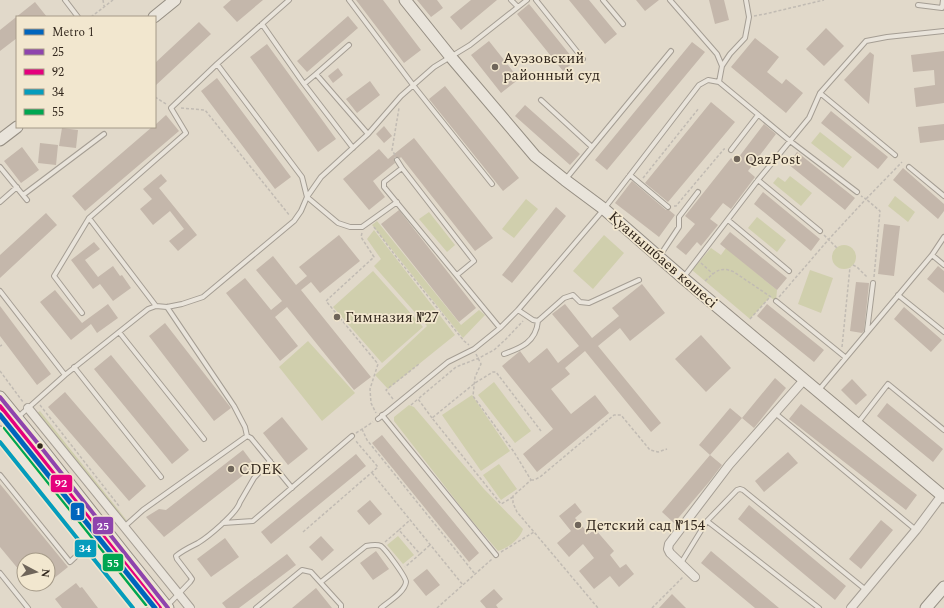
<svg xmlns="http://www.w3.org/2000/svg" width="944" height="608" viewBox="0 0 944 608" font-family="Spectral,serif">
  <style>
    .green { fill: #d0cfad }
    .building { fill: #c4b7ab }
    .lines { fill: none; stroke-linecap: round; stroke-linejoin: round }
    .lane-casing { stroke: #a59e94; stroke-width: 6 }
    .street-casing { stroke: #a59e94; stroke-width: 10 }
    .secondary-casing { stroke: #958e83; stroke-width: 13 }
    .path { stroke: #c1bbb3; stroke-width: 1.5; stroke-dasharray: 3 2; stroke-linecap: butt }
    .lane { stroke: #e9e4db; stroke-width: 4 }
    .street { stroke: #e9e4db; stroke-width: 8 }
    .secondary { stroke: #e9e4db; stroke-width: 11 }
    .bus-1-casing { stroke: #f2e7cf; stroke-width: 7 }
    .bus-2-casing { stroke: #f2e7cf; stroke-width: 7 }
    .bus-3-casing { stroke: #f2e7cf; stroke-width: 7 }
    .bus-4-casing { stroke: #f2e7cf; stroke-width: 7 }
    .bus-1 { stroke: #8e44ad; stroke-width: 4 }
    .bus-2 { stroke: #e5007d; stroke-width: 4 }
    .bus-3 { stroke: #059cbc; stroke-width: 4 }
    .bus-4 { stroke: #00a651; stroke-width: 4 }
    .metro-1-casing { stroke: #f2e7cf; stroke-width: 8 }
    .metro-1 { stroke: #0065bd; stroke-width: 5 }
    .poi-dot { fill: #6f655a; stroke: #f2e7cf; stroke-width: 1.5 }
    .bus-dot { fill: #32271d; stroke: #f2e7cf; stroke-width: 1.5 }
    .labels { text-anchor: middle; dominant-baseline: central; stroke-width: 3.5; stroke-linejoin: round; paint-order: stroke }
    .poi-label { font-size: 15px; fill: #32271d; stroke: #f2e7cf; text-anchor: start }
    .street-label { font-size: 15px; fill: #32271d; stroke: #f2e7cf }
    .line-badge { stroke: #f2e7cf; stroke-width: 1.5 }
    .badge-label { font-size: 11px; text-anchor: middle; font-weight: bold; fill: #fff }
  </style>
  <rect width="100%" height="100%" fill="#e1d9ca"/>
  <path class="green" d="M820 132 852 157 843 168 811 143Z
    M790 176 812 193 801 206 773 183 778 177 785 182Z
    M895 196 915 212 908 222 888 206Z
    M526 199 538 209 514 238 502 229Z
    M429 212 455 245 447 252 419 219Z
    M757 217 786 240 777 252 748 228Z
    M377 221 461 325 479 310 485 315 463 338 372 225Z
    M374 230 455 335 388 389 375 375 427 326 374 266 381 259 367 239Z
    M604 235 624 253 593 289 573 271Z
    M832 257a12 12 0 1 1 24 0a12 12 0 1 1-24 0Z
    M711 248 721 255 726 248 777 290 776 301 770 297 750 319 692 270Z
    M810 270 833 278 821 313 798 304Z
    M373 271 423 327 382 363 333 307Z
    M308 341 355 393 322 421 279 367Z
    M494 382 531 431 515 443 478 395Z
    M472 395 510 451 481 471 442 415Z
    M409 405 414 407 484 489 523 529C520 539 508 548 498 551L468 516 394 421V417Z
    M40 411 128 522 125 524 37 413Z
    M0 412 158 608H152L0 418Z
    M499 464 517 489 501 500 483 475Z
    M398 536 414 555 403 564 387 545Z"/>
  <path class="building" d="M231 0H263L237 22 223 7Z
    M356 0H383L421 50 404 63Z
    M417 0H437L443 8 431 17Z
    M471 0H497L461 30 450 17Z
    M569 0H589L617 34 605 44Z
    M636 0H659L645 11Z
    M709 0H724L729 20 715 24Z
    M35 2 47 17H17V38L0 51V30Z
    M529 4 575 61 563 71 517 14Z
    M348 16 358 28 307 72 297 61Z
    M199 22 211 34 155 86V63Z
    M826 28 844 46 824 66 806 49Z
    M755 38 779 57 767 72 782 84 786 79 803 93 786 113 731 67Z
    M489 41 519 79 501 93 471 55Z
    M692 42 705 52 607 170 595 160Z
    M267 44 336 139 318 152 250 57Z
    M944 51V103L916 107 914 88 935 85 934 70 913 72 911 55Z
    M870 52 874 55 869 104 844 80Z
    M338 68 343 75 333 83 328 76Z
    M217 78 291 177 275 189 201 91Z
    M370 81 380 95 357 113 346 99Z
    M445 86 519 178 503 191 429 99Z
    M711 102 735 122 668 202 645 183Z
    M525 105 580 154 570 165 515 116Z
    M831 111 888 157 878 169 821 123Z
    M166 115 179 131 85 211 72 196 152 127H155V125Z
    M764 124 776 134 748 171 755 177 731 209 723 203 710 219 718 225 701 246 697 242 686 255 676 247 695 224 685 216 731 158 735 162Z
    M944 124V140L920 143 918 127Z
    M384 126 392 136 384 143 376 134Z
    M62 128 78 130 76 148 59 146Z
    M414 138 493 238 475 251 401 157 400 158 397 157H395L394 160 395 163 373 181 385 197 369 210 343 179 379 149 388 159Z
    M40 143 58 145 56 165 38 163Z
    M22 147 39 170 21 183 4 161Z
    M797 152 855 198 845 210 788 164Z
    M903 168 944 204V211L938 219 893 180Z
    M161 174 167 181 159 188 197 235 178 251 169 241 184 229 170 211 153 225 140 209 152 199 143 189Z
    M632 181 666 210H669L675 215 659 237 615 203Z
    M763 192 820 239 811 251 754 204Z
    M556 207 566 216 512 283 502 275Z
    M399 210 476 308 459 322 381 224Z
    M46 213 57 225 0 278V255Z
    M884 224 900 226 894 276 878 274Z
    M730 232 787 278 777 290 720 244Z
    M339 235 360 261 320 293 311 282 301 290 371 377 354 390 287 307 275 317 298 346 280 361 226 293 245 278 271 310 282 301 256 270 273 256 296 285 307 276 299 267Z
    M94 242 100 249 85 260 98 277 113 266 120 276 122 275 131 288 113 301 100 284 93 289 71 260Z
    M938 266 944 271V293L927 279Z
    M856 282 869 283 864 331 862 333 850 331Z
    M642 284 665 313 630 341 620 328 598 346 661 423 651 432 585 351 565 368 570 374 551 389 571 414 595 395 609 413 537 472 523 454 553 429 502 366 520 351 529 363 547 348 558 363 579 346 552 314 565 304 592 338 619 316 612 308Z
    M55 290 82 323 108 304 118 318 97 333 91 324 71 340 40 302Z
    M767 304 824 350 814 362 757 316Z
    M0 306 51 374 37 385 0 336Z
    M904 307 942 340 931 352 894 319Z
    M165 323 231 408 214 421 149 336Z
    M701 335 731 368 706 392 675 359Z
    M111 355 189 450 172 464 94 369Z
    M775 378 786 388 754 428 742 418Z
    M852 379 867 395 856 405 841 390Z
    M65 392 146 486 129 501 48 407Z
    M887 403 943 449 933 462 877 416Z
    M801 404 917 495 906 510 789 419Z
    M730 408 742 418 710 455 699 445Z
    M282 417 308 449 288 465 263 433Z
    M382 435 479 553 469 562 372 443Z
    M243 450 255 466 164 537 146 517 159 509 166 510Z
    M788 452 798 463 764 492 755 481Z
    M356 454 366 466 271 544 261 532Z
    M710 455 722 465 709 482 674 523 662 512Z
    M0 484 68 567 48 583V560H24V576L0 547Z
    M370 500 382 514 369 525 357 511Z
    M575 503 582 512 575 518 589 534 595 529 614 551 610 555 620 568 626 564 634 574 619 587 610 576 594 589 579 571 594 558 583 544 569 557 557 543 571 531 559 516Z
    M749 505 846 586 835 600 738 519Z
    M881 520 893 530 861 569 849 559Z
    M321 536 334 550 322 561 309 547Z
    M225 538 239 557 211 577 197 559Z
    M376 551 389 569 373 580 360 563Z
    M711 551 779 608H755L701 563Z
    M287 554 296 565 239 608H226L222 603Z
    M427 569 440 585 426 596 413 580Z
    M76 583 80 588 82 587 98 608H62L55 599Z
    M316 588 332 608H292Z
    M494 589 503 599 496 605 498 608H486L480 601Z
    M672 594 686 608H659Z"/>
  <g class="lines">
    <g class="lane-casing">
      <path id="lane" d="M65 0 78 17
        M349 0 413 85 492 184
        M511 0 518 7
        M536 0 583 59
        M603 0 623 24
        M670 0 717 54 722 66 719 82
        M918 5 942 8 943 0
        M262 24 304 84 316 74
        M349 45 316 74 368 134
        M217 64 289 0
        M722 66 730 54 745 38 749 17 746 0
        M304 84 353 148
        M820 93 895 155
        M541 100 592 147 565 180
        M592 147 671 51
        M731 150 758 115
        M397 160 402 168 384 182V187L500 328
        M0 167 27 200
        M909 167 944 196
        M402 168 474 261 457 275
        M630 175 668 207
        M758 180 820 231
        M23 195 104 134
        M0 202 17 187
        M728 220 789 271
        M932 255 944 265
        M659 257 679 227V217L698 192
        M683 278 758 180 809 118 820 93 866 41 887 37 944 31
        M0 291 65 375
        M898 295 944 332
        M776 301 845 357
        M156 306 89 218 186 133 171 108 217 64 302 177 307 197 338 223 350 227H362L397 202
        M167 307 234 406 245 427 247 436
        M518 310 533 320 538 321 564 298 573 295 580 302 589 303 639 280
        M82 313 54 276 89 218
        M867 331 873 283
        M119 332 204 439
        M504 354C521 348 536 342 538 321
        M74 367 161 477
        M818 391 932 255 944 237
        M775 413 916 530
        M382 415 496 555
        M17 418 65 375 148 309 156 306 167 307 182 304 203 297 294 221 301 211 307 197 321 177 368 134 401 96 434 67 470 45 527 0
        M378 419 387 412 448 362 474 349 500 328 518 310 604 209 699 85 708 80 719 82 790 141 857 192
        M857 424 888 384 944 430
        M0 475 70 562 89 544
        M707 521 819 608
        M223 523 253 521 352 436
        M124 527 143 510 247 436 251 438 292 488
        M681 563 707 521 737 490 740 489 743 490 866 590
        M0 573 28 608
        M321 582 366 546C371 545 377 544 381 546 386 550 406 577 406 582 405 592 388 602 381 608
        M167 606 190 582 192 579 190 576 177 559 176 556C183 550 190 547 198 543 208 537 237 513 240 502L254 478 270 461
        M256 608 302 570 311 572 341 605V608"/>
    </g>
    <g class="street-casing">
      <path id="street" d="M28 408 190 608
        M695 577 670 553 668 549 669 544 729 465 804 380
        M851 608 916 530 942 495"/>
    </g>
    <g class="secondary-casing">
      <path id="secondary" d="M405 0 450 56 535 156 565 180 604 209 683 278 944 497
        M154 17 175 0
        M0 140 17 127
        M0 397 40 446 123 552 168 608
        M0 432 141 608
        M926 608 944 587"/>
    </g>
    <path class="path" d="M103 0 104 6
      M754 16 765 14 824 0
      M91 17 113 0
      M155 97 166 104
      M181 108 205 110 290 216
      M395 155 392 150 399 108
      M643 178 699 108
      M674 206H676L724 149H725
      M374 227 394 254 464 341 469 345
      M362 233 361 237 374 257 326 301 378 364 370 389 371 403 376 413
      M824 235 837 248
      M701 263 713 274
      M853 265 857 267 868 278
      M874 277 880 211 866 199 902 162
      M705 281C716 271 720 266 734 272L771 297
      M779 297 829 239 866 199 861 196
      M750 319 770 297
      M0 346 2 345
      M842 347 850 267
      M476 354 481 364 475 377 473 396 514 452 531 480 513 496V503L517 512 534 532 598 608
      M0 371 23 402
      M393 399 386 390 419 364
      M40 405 119 506
      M411 405 418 399
      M432 418 418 399 456 367 479 358 494 350 506 339 523 321
      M362 429 367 440 475 574
      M356 433 373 422
      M372 473 463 585
      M531 480H534L540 477 614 415H621L650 450 658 452 667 449
      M513 497 501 504 432 418 475 383 493 372H496L541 431
      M399 530 410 520
      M303 532 378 467 355 440
      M385 542 399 530 420 554 405 567
      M501 552 534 532
      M420 554 430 545
      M437 608 492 559
      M652 608 683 577"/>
    <use href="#lane" class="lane"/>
    <use href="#street" class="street"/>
    <use href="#secondary" class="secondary"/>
    <g class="bus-1-casing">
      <path id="bus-1" d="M0 397 40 446 168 608"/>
    </g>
    <g class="bus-2-casing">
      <path id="bus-2" d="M0 406 35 450 160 608"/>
    </g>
    <g class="bus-3-casing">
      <path id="bus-3" d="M0 442 133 608"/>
    </g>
    <g class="bus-4-casing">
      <path id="bus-4" d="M5 428 146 604"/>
    </g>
    <use href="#bus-1" class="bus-1"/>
    <use href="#bus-2" class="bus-2"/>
    <use href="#bus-3" class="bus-3"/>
    <use href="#bus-4" class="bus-4"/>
    <g class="metro-1-casing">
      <path id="metro-1" d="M0 415 155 608"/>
    </g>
    <use href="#metro-1" class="metro-1"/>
  </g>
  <g class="poi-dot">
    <circle cx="495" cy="67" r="4"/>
    <circle cx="737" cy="159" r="4"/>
    <circle cx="337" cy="317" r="4"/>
    <circle cx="231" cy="469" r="4"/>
    <circle cx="578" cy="525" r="4"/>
  </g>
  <circle class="bus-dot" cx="40" cy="446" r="3.5"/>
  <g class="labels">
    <g class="poi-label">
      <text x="503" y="58">Ауэзовский<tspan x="503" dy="17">районный суд</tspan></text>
      <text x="745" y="159">QazPost</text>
      <text x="345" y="317">Гимназия №27</text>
      <text x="239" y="469">CDEK</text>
      <text x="586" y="525">Детский сад №154</text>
    </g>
    <g class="street-label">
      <text transform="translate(663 260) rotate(41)">Қуанышбаев көшесі</text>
    </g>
  </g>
  <g class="line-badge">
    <rect x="50" y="474" width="23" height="19" rx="4" fill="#e5007d"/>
    <rect x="70" y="502" width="15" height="19" rx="4" fill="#0065bd"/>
    <rect x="92" y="516" width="22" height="19" rx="4" fill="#8e44ad"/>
    <rect x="74" y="539" width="23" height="19" rx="4" fill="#059cbc"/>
    <rect x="102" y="553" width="22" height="19" rx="4" fill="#00a651"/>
  </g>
  <g class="badge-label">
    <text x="61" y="487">92</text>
    <text x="78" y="515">1</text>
    <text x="103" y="530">25</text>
    <text x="85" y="552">34</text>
    <text x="113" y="567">55</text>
  </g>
  <rect x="16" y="16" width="140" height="112" fill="#f2e7cf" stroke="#a59a88"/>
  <rect x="24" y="29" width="20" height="6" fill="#0065bd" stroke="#a59a88"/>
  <text x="52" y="36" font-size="12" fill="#32271d">Metro 1</text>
  <rect x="24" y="49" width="20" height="6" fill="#8e44ad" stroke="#a59a88"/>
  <text x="52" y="56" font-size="12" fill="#32271d">25</text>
  <rect x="24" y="69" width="20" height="6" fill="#e5007d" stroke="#a59a88"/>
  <text x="52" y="76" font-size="12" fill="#32271d">92</text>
  <rect x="24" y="89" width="20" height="6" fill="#059cbc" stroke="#a59a88"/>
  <text x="52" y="96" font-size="12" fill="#32271d">34</text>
  <rect x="24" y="109" width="20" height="6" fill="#00a651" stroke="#a59a88"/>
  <text x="52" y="116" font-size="12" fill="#32271d">55</text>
  <g transform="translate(36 572) rotate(97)"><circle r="19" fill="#f2e7cf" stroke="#a59a88"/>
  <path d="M0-3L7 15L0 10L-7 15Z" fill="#6f655a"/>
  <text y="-6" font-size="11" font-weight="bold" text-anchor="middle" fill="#32271d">N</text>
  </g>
</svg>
